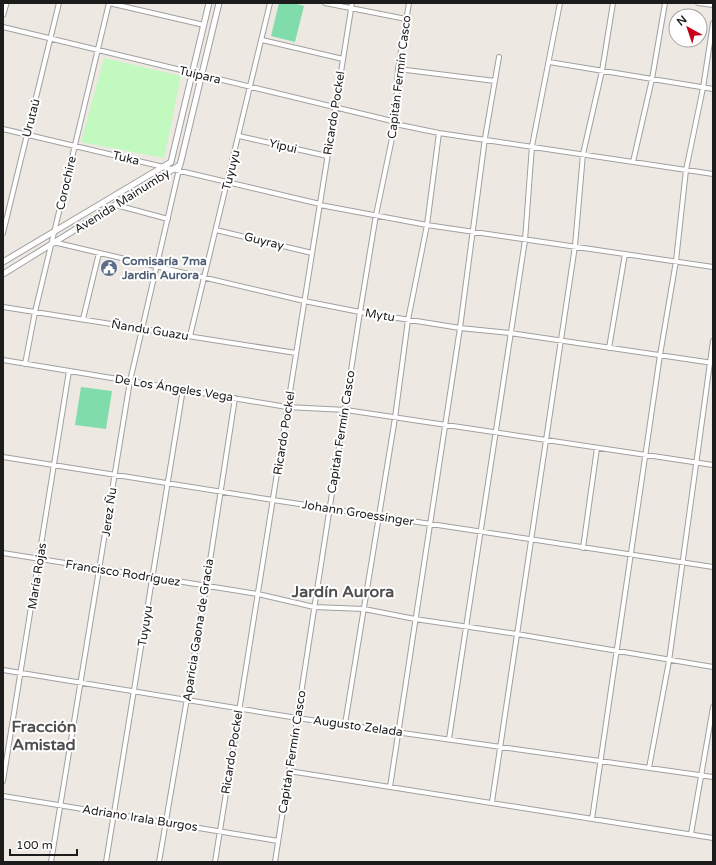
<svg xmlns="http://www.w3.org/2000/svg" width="716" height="865" viewBox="0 0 716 865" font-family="'Varela Round',sans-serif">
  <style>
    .park { fill: #c2f9be }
    .pitch { fill: #80ddab }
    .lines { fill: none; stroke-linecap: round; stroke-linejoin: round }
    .minor-casing { stroke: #a0a0a0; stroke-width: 6 }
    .tertiary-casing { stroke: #a0a0a0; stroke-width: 7 }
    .minor { stroke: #fff; stroke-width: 4 }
    .tertiary { stroke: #fff; stroke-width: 5 }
    .labels { text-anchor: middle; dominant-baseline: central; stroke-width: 4; stroke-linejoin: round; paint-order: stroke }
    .street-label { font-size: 12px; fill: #1c1c1c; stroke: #fff }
    .service-label { font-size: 12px; font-weight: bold; fill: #4e5e75; stroke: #fff; text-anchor: start }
    .district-label { font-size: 16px; font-weight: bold; fill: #4f4f4f; stroke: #fff }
  </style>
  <rect width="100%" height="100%" fill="#eee8e2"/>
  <path class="park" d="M104 58 181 76 164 158 81 142Z"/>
  <path class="pitch" d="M279 3H293L304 6 295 42 271 36Z
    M81 387 112 391 106 429 75 425Z"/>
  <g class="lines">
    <g class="minor-casing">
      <path id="minor" d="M109 3 204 25
        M325 3 406 19
        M698 3 713 5
        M3 27 392 121 395 124 439 133 713 174
        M262 40 343 59
        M549 62 713 89
        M398 69 495 81
        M3 129 320 204
        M239 136 327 156
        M633 162 652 79 665 3
        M116 205 168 219
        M320 205 427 225 713 267
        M216 230 312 253
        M3 233 59 3
        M53 242 304 301 360 312 460 328 510 333 713 363
        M3 307 296 353
        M83 319 99 253
        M190 336 270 3
        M609 348 625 254
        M3 360 287 407 346 410 713 465
        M25 364 35 312 109 3
        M3 457 273 500 713 567
        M583 548 597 448
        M3 553 258 594 314 607 364 609 415 619 517 634 713 667
        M3 670 297 718 713 777
        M345 724 395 418 408 320 427 225 439 133
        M449 739 525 240 532 146 560 3
        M649 768 669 661 713 341
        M289 771 713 838
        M3 781 69 371
        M390 787 460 328 485 138 499 57
        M3 796 278 841
        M492 802 575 246 583 154 602 71 613 3
        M592 819 660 355 676 261 686 170 703 88 713 23
        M691 834 713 707
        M51 862 130 381 180 165
        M106 862 183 389
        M159 862 206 587 235 398
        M215 862 352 3
        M275 862 360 312 376 215 395 124 398 69 409 3"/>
    </g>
    <g class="tertiary-casing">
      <path id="tertiary" d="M3 14 6 3
        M3 262 171 162 209 3
        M3 274 180 165 219 3"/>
    </g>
    <use href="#minor" class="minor"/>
    <use href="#tertiary" class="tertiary"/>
  </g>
  <defs>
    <g id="civic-disc" transform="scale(0.9)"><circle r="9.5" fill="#5c6f8a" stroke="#fff"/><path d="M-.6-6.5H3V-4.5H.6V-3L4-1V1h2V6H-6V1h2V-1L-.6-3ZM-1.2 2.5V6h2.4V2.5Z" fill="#fff"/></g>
  </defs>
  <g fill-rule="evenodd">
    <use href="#civic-disc" x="109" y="268"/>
  </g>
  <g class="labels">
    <g class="street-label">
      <text transform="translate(200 75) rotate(13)">Tuipara</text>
      <text transform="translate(399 77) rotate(-83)">Capitán Fermín Casco</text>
      <text transform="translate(334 113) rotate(-81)">Ricardo Pockel</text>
      <text transform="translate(31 118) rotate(-76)">Urutaú</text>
      <text transform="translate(283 146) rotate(13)">Yipui</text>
      <text transform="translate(126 158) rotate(13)">Tuka</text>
      <text transform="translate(231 170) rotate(-76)">Tuyuyu</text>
      <text transform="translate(66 183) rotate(-77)">Corochire</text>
      <text transform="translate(122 201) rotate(-32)">Avenida Mainumby</text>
      <text transform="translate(264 241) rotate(14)">Guyray</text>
      <text transform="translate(380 315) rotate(9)">Mytu</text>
      <text transform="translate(150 330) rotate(9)">Ñandu Guazu</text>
      <text transform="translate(174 388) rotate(9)">De Los Ángeles Vega</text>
      <text transform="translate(341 432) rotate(-81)">Capitán Fermín Casco</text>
      <text transform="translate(284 433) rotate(-81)">Ricardo Pockel</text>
      <text transform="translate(109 512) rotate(-82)">Jerez Ñu</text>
      <text transform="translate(358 513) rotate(9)">Johann Groessinger</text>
      <text transform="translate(123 573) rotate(9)">Francisco Rodríguez</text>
      <text transform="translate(37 576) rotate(-81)">María Rojas</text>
      <text transform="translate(145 626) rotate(-81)">Tuyuyu</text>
      <text transform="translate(198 630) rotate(-81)">Aparicia Gaona de Gracia</text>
      <text transform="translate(358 726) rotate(8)">Augusto Zelada</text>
      <text transform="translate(232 752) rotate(-81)">Ricardo Pockel</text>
      <text transform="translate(292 752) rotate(-81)">Capitán Fermín Casco</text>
      <text transform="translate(140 818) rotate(9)">Adriano Irala Burgos</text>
    </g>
    <g class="service-label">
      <text x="122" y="261">Comisaría 7ma<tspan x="122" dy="14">Jardin Aurora</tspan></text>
    </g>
    <g class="district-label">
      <text x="343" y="592">Jardín Aurora</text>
      <text x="44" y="727">Fracción<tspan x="44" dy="18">Amistad</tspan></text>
    </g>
  </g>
  <rect width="716" height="865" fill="none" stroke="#1c1c1c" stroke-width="8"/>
  <g transform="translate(688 28) rotate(320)"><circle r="19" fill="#ffffff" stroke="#a4a4a4"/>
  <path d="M0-3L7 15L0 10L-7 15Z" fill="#c7021f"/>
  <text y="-6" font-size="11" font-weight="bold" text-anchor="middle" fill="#1c1c1c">N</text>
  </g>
  <path d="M10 849v6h67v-6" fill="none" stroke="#1c1c1c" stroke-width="2"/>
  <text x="16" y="849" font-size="12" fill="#1c1c1c" stroke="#ffffff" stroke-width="3" paint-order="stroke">100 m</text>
</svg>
